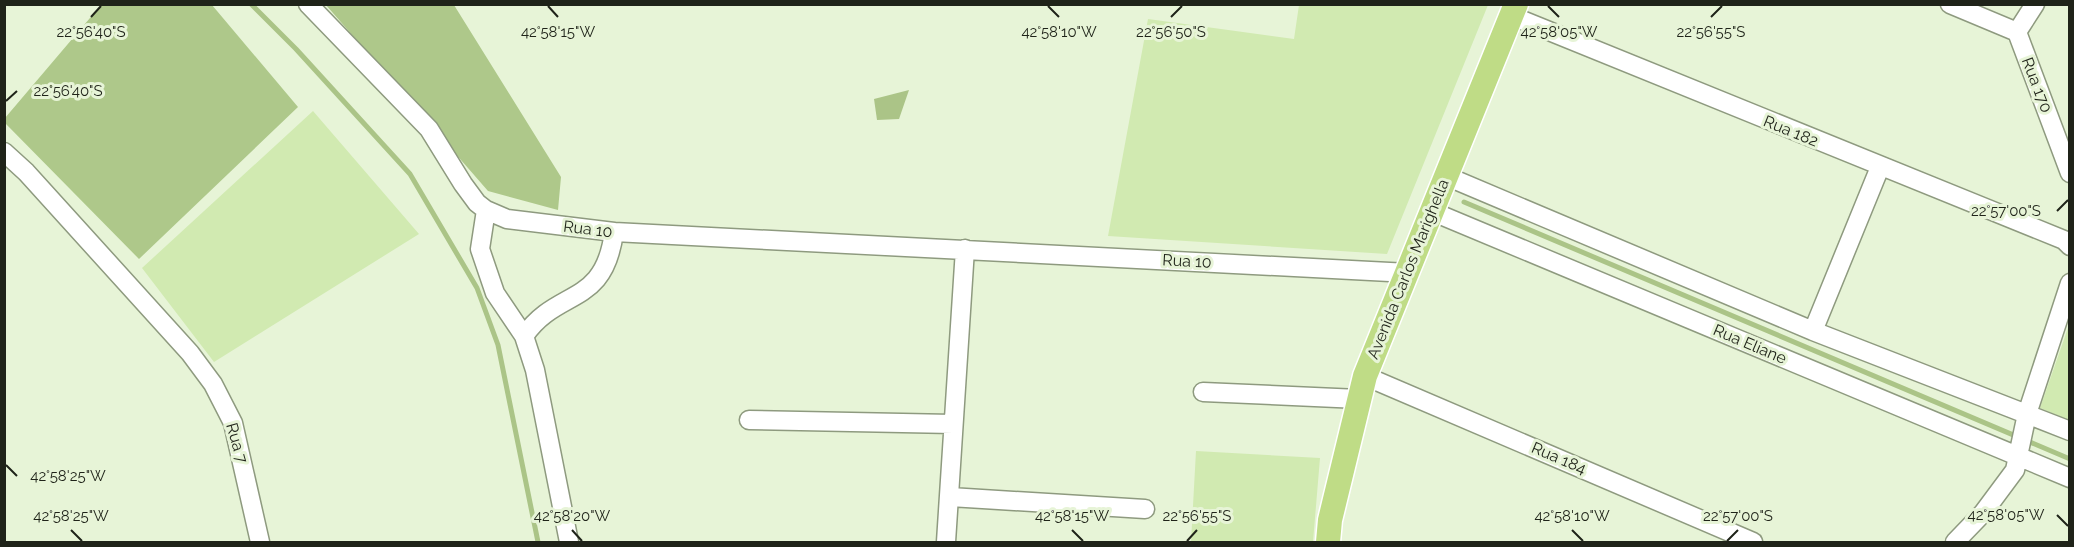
<svg xmlns="http://www.w3.org/2000/svg" width="2074" height="547" viewBox="0 0 2074 547" font-family="Raleway,sans-serif">
  <style>
    .green { fill: #d1eab1 }
    .forest { fill: #aec88a }
    .water { fill: #abc487 }
    .lines { fill: none; stroke-linecap: round; stroke-linejoin: round }
    .stream { stroke: #abc487; stroke-width: 5 }
    .minor-casing { stroke: #8e9a7f; stroke-width: 21 }
    .major-casing { stroke: #fff; stroke-width: 27 }
    .minor { stroke: #fff; stroke-width: 18 }
    .major { stroke: #bfdc86; stroke-width: 24 }
    .ticks { fill: none; stroke: #1f2319; stroke-width: 2 }
    .labels { text-anchor: middle; dominant-baseline: central; stroke-width: 6; stroke-linejoin: round; paint-order: stroke }
    .street-label { font-size: 16px; fill: #1f2319; stroke: #e7f4d7 }
    .ticks-label { font-size: 15px; text-anchor: middle; fill: #1f2319; stroke: #e7f4d7; stroke-width: 6; stroke-linejoin: round; paint-order: stroke }
  </style>
  <rect width="100%" height="100%" fill="#e7f4d7"/>
  <path class="green" d="M1299 5H1488L1387 254 1108 236 1148 19 1294 39Z
    M313 111 419 234 214 362 142 268Z
    M2069 325V420L2040 408Z
    M1196 451 1320 458 1313 542H1191Z"/>
  <path class="forest" d="M101 5H212L298 107 139 259 5 123V118Z
    M326 5H454L561 177 558 210 488 191Z"/>
  <path class="water" d="M909 90 899 119 877 120 874 99Z"/>
  <g class="lines">
    <path class="stream" d="M251 4 296 49 410 174 477 288 498 345 538 542
      M1464 202 2070 459"/>
    <g class="minor-casing">
      <path id="minor" d="M308 4 429 129 463 184 477 203 486 210 507 219 614 232 1409 273
        M1950 4 2017 32
        M1512 16 2064 240 2070 246
        M2017 32 2070 173
        M2017 32 2035 4
        M4 152 26 172 190 353 213 384 233 423 260 542
        M1446 176 1813 331 2070 431
        M486 210 480 249 495 293 524 336
        M1431 211 2070 478
        M1813 331 1880 167
        M1365 376 1753 542
        M1203 392 1359 399
        M749 420 953 424
        M950 497 1145 509
        M569 542 535 370 524 336C558 287 604 308 614 232
        M946 542 965 249
        M1955 542 1983 513 2015 470 2027 414 2070 283"/>
    </g>
    <g class="major-casing">
      <path id="major" d="M1328 542 1330 520 1365 376 1516 4"/>
    </g>
    <use href="#minor" class="minor"/>
    <use href="#major" class="major"/>
  </g>
  <path class="ticks" d="M548 6 558 17M1048 6 1059 17M1548 6 1559 17M91 17 101 6M1171 17 1182 6M1711 17 1722 6M6 101 17 91M2057 211 2068 200M6 465 17 476M2057 515 2068 526M71 530 82 541M572 530 582 541M1072 530 1083 541M1572 530 1583 541M1187 541 1197 530M1727 541 1738 530"/>
  <g class="labels">
    <g class="street-label">
      <text transform="translate(2037 85) rotate(69)">Rua 170</text>
      <text transform="translate(1791 131) rotate(22)">Rua 182</text>
      <text transform="translate(588 229) rotate(7)">Rua 10</text>
      <text transform="translate(1187 261) rotate(3)">Rua 10</text>
      <text transform="translate(1408 269) rotate(-68)">Avenida Carlos Marighella</text>
      <text transform="translate(1750 344) rotate(23)">Rua Eliane</text>
      <text transform="translate(237 443) rotate(74)">Rua 7</text>
      <text transform="translate(1559 458) rotate(23)">Rua 184</text>
    </g>
  </g>
  <g class="ticks-label">
    <text x="1059" y="37">42°58'10"W</text>
    <text x="1559" y="37">42°58'05"W</text>
    <text x="558" y="37">42°58'15"W</text>
    <text x="1171" y="37">22°56'50"S</text>
    <text x="1711" y="37">22°56'55"S</text>
    <text x="91" y="37">22°56'40"S</text>
    <text x="68" y="96">22°56'40"S</text>
    <text x="2006" y="216">22°57'00"S</text>
    <text x="68" y="481">42°58'25"W</text>
    <text x="2006" y="520">42°58'05"W</text>
    <text x="71" y="521">42°58'25"W</text>
    <text x="572" y="521">42°58'20"W</text>
    <text x="1072" y="521">42°58'15"W</text>
    <text x="1197" y="521">22°56'55"S</text>
    <text x="1572" y="521">42°58'10"W</text>
    <text x="1738" y="521">22°57'00"S</text>
  </g>
  <rect width="2074" height="547" fill="none" stroke="#1f2319" stroke-width="12"/>
</svg>
